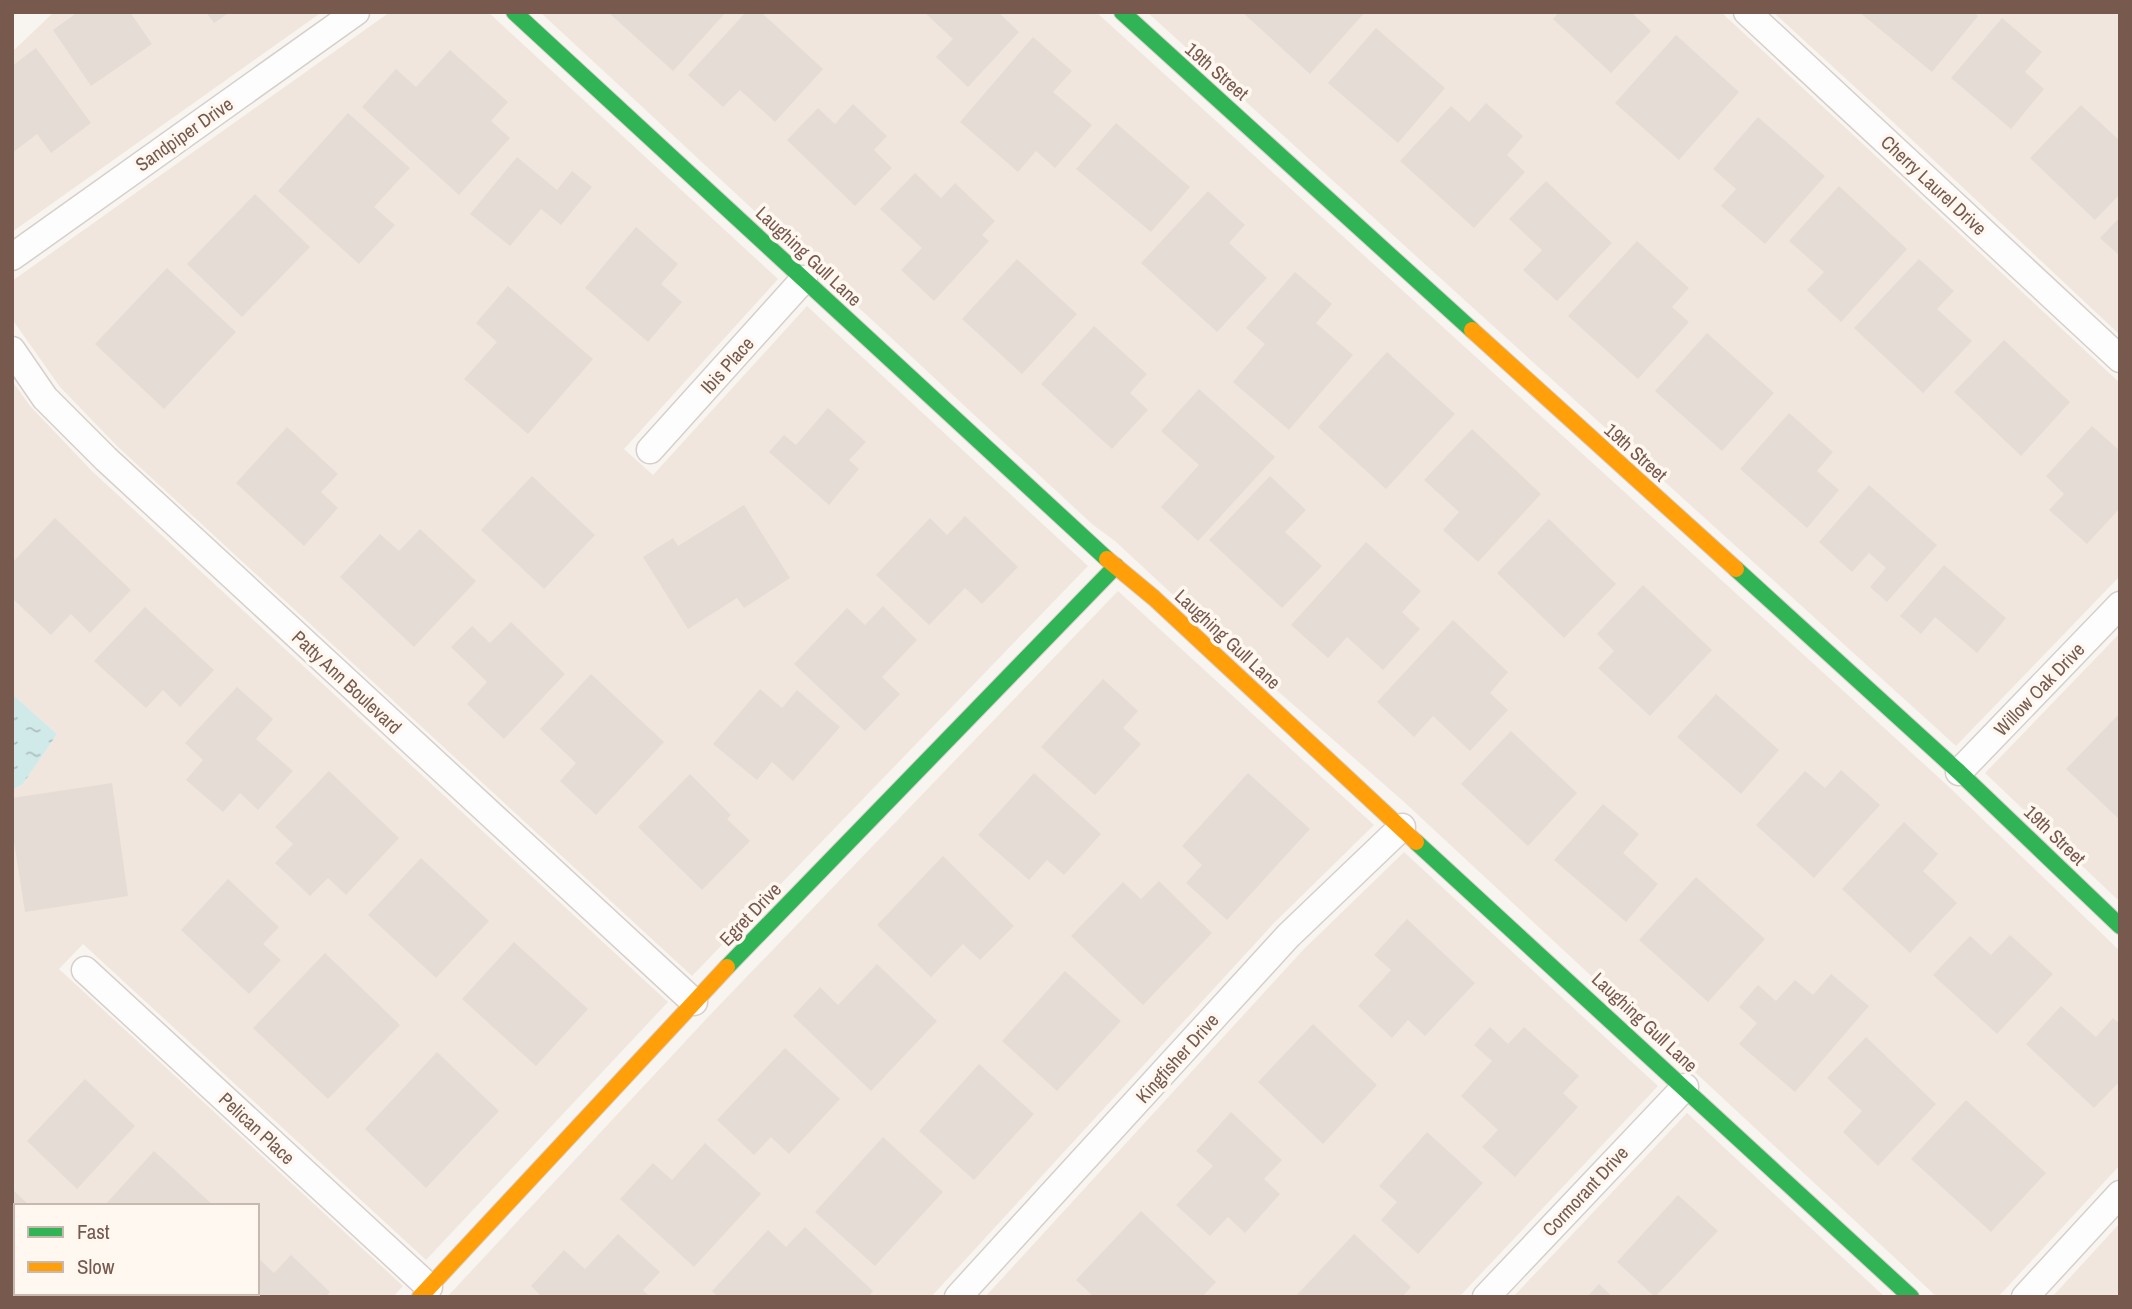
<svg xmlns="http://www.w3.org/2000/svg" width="2132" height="1309" viewBox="0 0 2132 1309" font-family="'Archivo Narrow',sans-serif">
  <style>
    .residential { fill: #f1e6dd; fill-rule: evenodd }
    .water { fill: url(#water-ripples) }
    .building { fill: #e5dcd6 }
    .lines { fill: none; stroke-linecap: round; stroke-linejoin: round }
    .street-casing { stroke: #d7cfcb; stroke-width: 29 }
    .fast-casing { stroke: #d8cfcb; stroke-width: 18 }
    .slow-casing { stroke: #d8cfcb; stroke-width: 18 }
    .street { stroke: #fefdfd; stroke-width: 26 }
    .fast { stroke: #30b455; stroke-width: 16 }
    .slow { stroke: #ff9f0a; stroke-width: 16 }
    .labels { text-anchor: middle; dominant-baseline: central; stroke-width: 7; stroke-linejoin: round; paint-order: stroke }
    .street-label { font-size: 19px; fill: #77594e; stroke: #fff8f1 }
  </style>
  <defs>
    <pattern id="water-ripples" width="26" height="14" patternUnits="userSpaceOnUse" patternTransform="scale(1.75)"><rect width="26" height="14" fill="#d0e9e9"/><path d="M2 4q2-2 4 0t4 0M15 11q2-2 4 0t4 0" fill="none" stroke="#aec0bf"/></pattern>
  </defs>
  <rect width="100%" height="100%" fill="#f8f4ef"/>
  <path class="residential" d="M54 12H322L12 232V52Z
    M390 12H488L778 279 624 449 653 475 807 306 1088 566 692 976 118 447 60 387 12 319V281Z
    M540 12H1096L1947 785 2120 951V1165L1998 1297H1937L1403 801 1255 671 1115 541 1093 525Z
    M1147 12H1721L2120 383V576L1956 746Z
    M1773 12H2120V335L1893 122Z
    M12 381 31 407 93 472 668 1002 426 1260 83 944 59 969 403 1286 393 1297H12V790L23 784 57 734 12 694ZM16 1206H257V1293H16Z
    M1118 591 1374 825 1274 923 931 1297H447L709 1016Z
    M2120 633V902L1985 773Z
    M1404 852 1658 1086 1459 1297H985L1303 950Z
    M1687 1113 1885 1297H1513Z
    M2120 1223V1297H2052Z"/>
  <path class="water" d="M12 694 57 734 23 784 12 790Z"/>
  <path class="building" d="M78 12H130L152 44 91 86 53 30Z
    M206 12H230L214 23Z
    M608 12H726L673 71Z
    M746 12H761L823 69 775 122 740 90 723 107 688 75Z
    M924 12H998L1019 32 968 87 936 57 953 39Z
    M1242 12H1365L1310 74Z
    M1559 12H1631L1651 31 1611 73 1553 19Z
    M1859 12H1974L1978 16 1932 72Z
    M2002 18 2042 52 2025 72 2044 89 2011 129 1951 78Z
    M1376 28 1445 88 1398 143 1328 83Z
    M1676 35 1739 92 1679 160 1615 103Z
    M1033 37 1072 71 1053 92 1092 125 1055 168 1036 151 1018 172 960 122Z
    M36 48 91 123 51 153 37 134 12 153V66Z
    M450 50 508 102 491 121 510 138 459 195 362 107 396 69 416 87Z
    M1486 103 1523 136 1507 155 1525 172 1474 228 1400 161 1451 106 1469 122Z
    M853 104 887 136 874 150 892 168 855 206 787 140 818 108 835 124Z
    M2081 105 2120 141V194L2095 220 2030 158Z
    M348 113 410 168 374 207 395 225 359 264 278 191Z
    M1758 117 1825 176 1765 244 1721 206 1736 189 1713 169Z
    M1116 123 1190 187 1151 232 1076 169Z
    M517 157 557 190 572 171 592 187 561 225 541 209 510 246 470 214Z
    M915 173 941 198 955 183 995 221 982 235 989 241 934 301 901 270 922 248 880 209Z
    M1546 181 1612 243 1557 301 1523 270 1542 250 1509 219Z
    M1839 186 1907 249 1841 322 1807 290 1824 272 1789 241Z
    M1208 191 1245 225 1229 243 1267 278 1217 332 1141 263Z
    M255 194 310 247 242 317 187 264Z
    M2120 217V256L2100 238Z
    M636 227 678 264 661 284 682 302 648 342 585 288Z
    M1637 241 1689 288 1672 307 1689 322 1638 379 1568 316Z
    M1017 259 1077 314 1022 374 962 319Z
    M1919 259 1954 291 1937 309 1972 341 1923 393 1854 328Z
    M167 268 236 332 164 409 95 344Z
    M1295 272 1332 304 1316 323 1353 355 1289 430 1233 382 1265 344 1246 328Z
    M508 286 593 359 528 434 464 379 497 342 476 323Z
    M1094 326 1147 374 1130 393 1148 410 1112 449 1041 384Z
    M1707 333 1774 393 1722 451 1655 391Z
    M2004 340 2070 402 2021 456 1954 392Z
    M1387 352 1455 414 1386 489 1318 427Z
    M1199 389 1275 457 1198 541 1161 507 1199 465 1161 431Z
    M828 408 866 442 849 460 859 469 829 505 769 452 784 435 796 445Z
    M1789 413 1833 452 1817 471 1839 490 1807 528 1740 469Z
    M2092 426 2120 451V508L2087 544 2049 510 2064 494 2046 476Z
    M287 427 338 474 321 492 338 508 304 546 236 483Z
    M1472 429 1541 494 1478 562 1443 530 1459 512 1424 480Z
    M532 476 595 535 544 589 481 530Z
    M1270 476 1306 510 1285 532 1322 566 1282 608 1209 540Z
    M1869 485 1937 545 1887 602 1870 587 1886 568 1869 553 1852 572 1819 542Z
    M744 505 790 578 744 608 737 598 688 629 643 557 673 538 678 546Z
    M965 516 1018 567 982 604 965 588 929 625 876 575 930 518 947 535Z
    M55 518 131 590 90 633 71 614 51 635 12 598V563Z
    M1549 519 1616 584 1564 638 1497 573Z
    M420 529 476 581 414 647 340 577 380 534 399 551Z
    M1366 542 1421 591 1402 612 1420 629 1383 670 1347 637 1328 658 1291 625Z
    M1944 565 2006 618 1977 653 1935 617 1921 634 1900 616Z
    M1643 585 1712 650 1650 716 1598 668 1614 651 1597 634Z
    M883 606 917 640 882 677 900 694 865 731 794 664 847 608 865 625Z
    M145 607 214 670 180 707 163 690 146 708 94 661Z
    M1453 620 1508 672 1490 693 1508 710 1470 751 1433 716 1414 737 1377 702Z
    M511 622 565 674 504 739 467 704 487 682 451 647 472 626 490 643Z
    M591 674 664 742 596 815 560 781 576 763 540 729Z
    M1103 679 1138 711 1123 728 1141 744 1095 795 1041 747Z
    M237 687 273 719 256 739 293 771 258 810 240 793 223 812 186 780 203 760 185 743Z
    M760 689 782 708 797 690 840 727 793 781 772 762 757 780 713 744Z
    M1716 694 1779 750 1741 794 1677 737Z
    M2120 713V820L2066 769Z
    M1511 731 1577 793 1528 846 1461 784Z
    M1841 770 1880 805 1814 878 1756 825 1805 771 1825 788Z
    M329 771 399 838 346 895 328 878 310 896 275 863 293 844 275 827Z
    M1034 773 1101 834 1064 875 1047 860 1029 880 978 835Z
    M1248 773 1310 829 1227 920 1186 883 1202 865 1182 846Z
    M690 774 731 815 727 819 750 841 702 890 638 827Z
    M112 783 128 896 25 912 12 829V798Z
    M1603 804 1639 834 1623 853 1658 884 1626 922 1554 860Z
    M1904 822 1938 854 1923 871 1957 903 1910 953 1842 889Z
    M943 856 1014 926 980 960 963 944 931 977 877 925Z
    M421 858 489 921 436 978 368 915Z
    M1696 877 1765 939 1708 1002 1639 940Z
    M228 879 279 927 263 944 281 960 249 994 181 930Z
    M1159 881 1212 933 1143 1005 1071 936 1123 882 1141 899Z
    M1407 919 1475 983 1425 1036 1408 1020 1392 1038 1358 1006 1391 970 1374 955Z
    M2010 935 2053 974 1997 1034 1933 975 1970 936 1991 955Z
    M514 942 588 1009 536 1066 462 999Z
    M325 953 400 1025 328 1099 253 1028Z
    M877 964 937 1021 871 1091 793 1016 820 987 838 1005Z
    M1065 971 1121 1021 1057 1091 1002 1041Z
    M1831 974 1869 1006 1795 1092 1739 1044 1757 1023 1739 1007 1758 985 1776 1001 1795 980 1813 995Z
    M2061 1006 2096 1037 2113 1018 2120 1024V1081L2094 1108 2026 1044Z
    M1313 1024 1377 1085 1323 1144 1258 1082Z
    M1490 1027 1508 1044 1524 1027 1579 1076 1563 1093 1578 1107 1515 1177 1482 1147 1498 1130 1461 1096 1492 1061 1474 1045Z
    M1866 1037 1936 1104 1878 1166 1843 1132 1862 1111 1827 1078Z
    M785 1048 840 1099 789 1154 771 1137 754 1155 717 1120Z
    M437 1052 499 1111 426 1188 365 1129Z
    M979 1064 1034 1114 974 1180 919 1131Z
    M85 1079 135 1126 77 1189 27 1141Z
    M1966 1100 2046 1173 1991 1232 1911 1159Z
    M1231 1112 1282 1160 1264 1179 1280 1194 1245 1233 1228 1217 1210 1236 1176 1205 1213 1166 1196 1151Z
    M1427 1132 1483 1183 1418 1254 1381 1220 1397 1202 1379 1186Z
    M883 1137 943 1192 875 1266 815 1212Z
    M705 1143 761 1194 694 1267 620 1199 653 1163 672 1180Z
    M154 1151 214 1206H104Z
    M12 1189 30 1206H16V1222L12 1226Z
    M1678 1195 1718 1231 1655 1297 1617 1262Z
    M1141 1211 1216 1282 1202 1297H1094L1076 1280Z
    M12 1227 16 1230V1257L12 1261Z
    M805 1227 873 1291 868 1297H718L712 1291 768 1230 786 1247Z
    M618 1234 660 1272 643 1290 650 1297H542L531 1286 564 1250 585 1269Z
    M1354 1234 1411 1287 1402 1297H1295Z
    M291 1255 330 1292 326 1297H207L210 1293H257V1257L274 1273Z
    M16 1280V1293H90L94 1297H12V1283Z
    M1599 1284 1613 1297H1587Z"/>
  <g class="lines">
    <g class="street-casing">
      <path id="street" d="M1747 12 2120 359
        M12 257 356 12
        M12 350 45 398 106 459 694 1002
        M650 450 804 279
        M1959 772 2120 605
        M85 970 429 1287
        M958 1297 1288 936 1402 827
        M1486 1297 1685 1087
        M2025 1297 2120 1194"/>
    </g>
    <g class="fast-casing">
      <path id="fast" d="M514 12 1107 559
        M1122 12 1472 330
        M1736 569 1959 772 2120 926
        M1416 842 1911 1297
        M727 967 1116 566"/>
    </g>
    <g class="slow-casing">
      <path id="slow" d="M1472 330 1736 569
        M1107 559 1154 598 1416 842
        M420 1297 727 967"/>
    </g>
    <use href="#street" class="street"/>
    <use href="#fast" class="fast"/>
    <use href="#slow" class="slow"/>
  </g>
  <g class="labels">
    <g class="street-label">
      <text transform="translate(1217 71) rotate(41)">19th Street</text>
      <text transform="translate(184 134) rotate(-35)">Sandpiper Drive</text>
      <text transform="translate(1934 185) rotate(43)">Cherry Laurel Drive</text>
      <text transform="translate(809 256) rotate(43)">Laughing Gull Lane</text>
      <text transform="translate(727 365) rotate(-48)">Ibis Place</text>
      <text transform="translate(1636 452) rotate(42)">19th Street</text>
      <text transform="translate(1228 639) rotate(43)">Laughing Gull Lane</text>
      <text transform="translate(347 682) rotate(43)">Patty Ann Boulevard</text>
      <text transform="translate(2039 689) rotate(-46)">Willow Oak Drive</text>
      <text transform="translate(2055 835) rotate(44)">19th Street</text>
      <text transform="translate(750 914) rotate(-46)">Egret Drive</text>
      <text transform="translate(1645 1022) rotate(43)">Laughing Gull Lane</text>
      <text transform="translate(1177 1058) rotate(-48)">Kingfisher Drive</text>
      <text transform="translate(257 1128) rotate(43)">Pelican Place</text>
      <text transform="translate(1585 1191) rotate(-47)">Cormorant Drive</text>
    </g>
  </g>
  <rect width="2132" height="1309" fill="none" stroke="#77594e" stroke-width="28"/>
  <rect x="14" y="1204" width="245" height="91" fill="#fff8f1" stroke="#c9b8b0" stroke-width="2"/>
  <rect x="28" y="1227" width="35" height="10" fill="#30b455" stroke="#c9b8b0" stroke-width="2"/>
  <text x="77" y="1239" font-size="21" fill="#77594e">Fast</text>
  <rect x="28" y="1262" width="35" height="10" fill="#ff9f0a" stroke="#c9b8b0" stroke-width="2"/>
  <text x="77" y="1274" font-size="21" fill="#77594e">Slow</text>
</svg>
